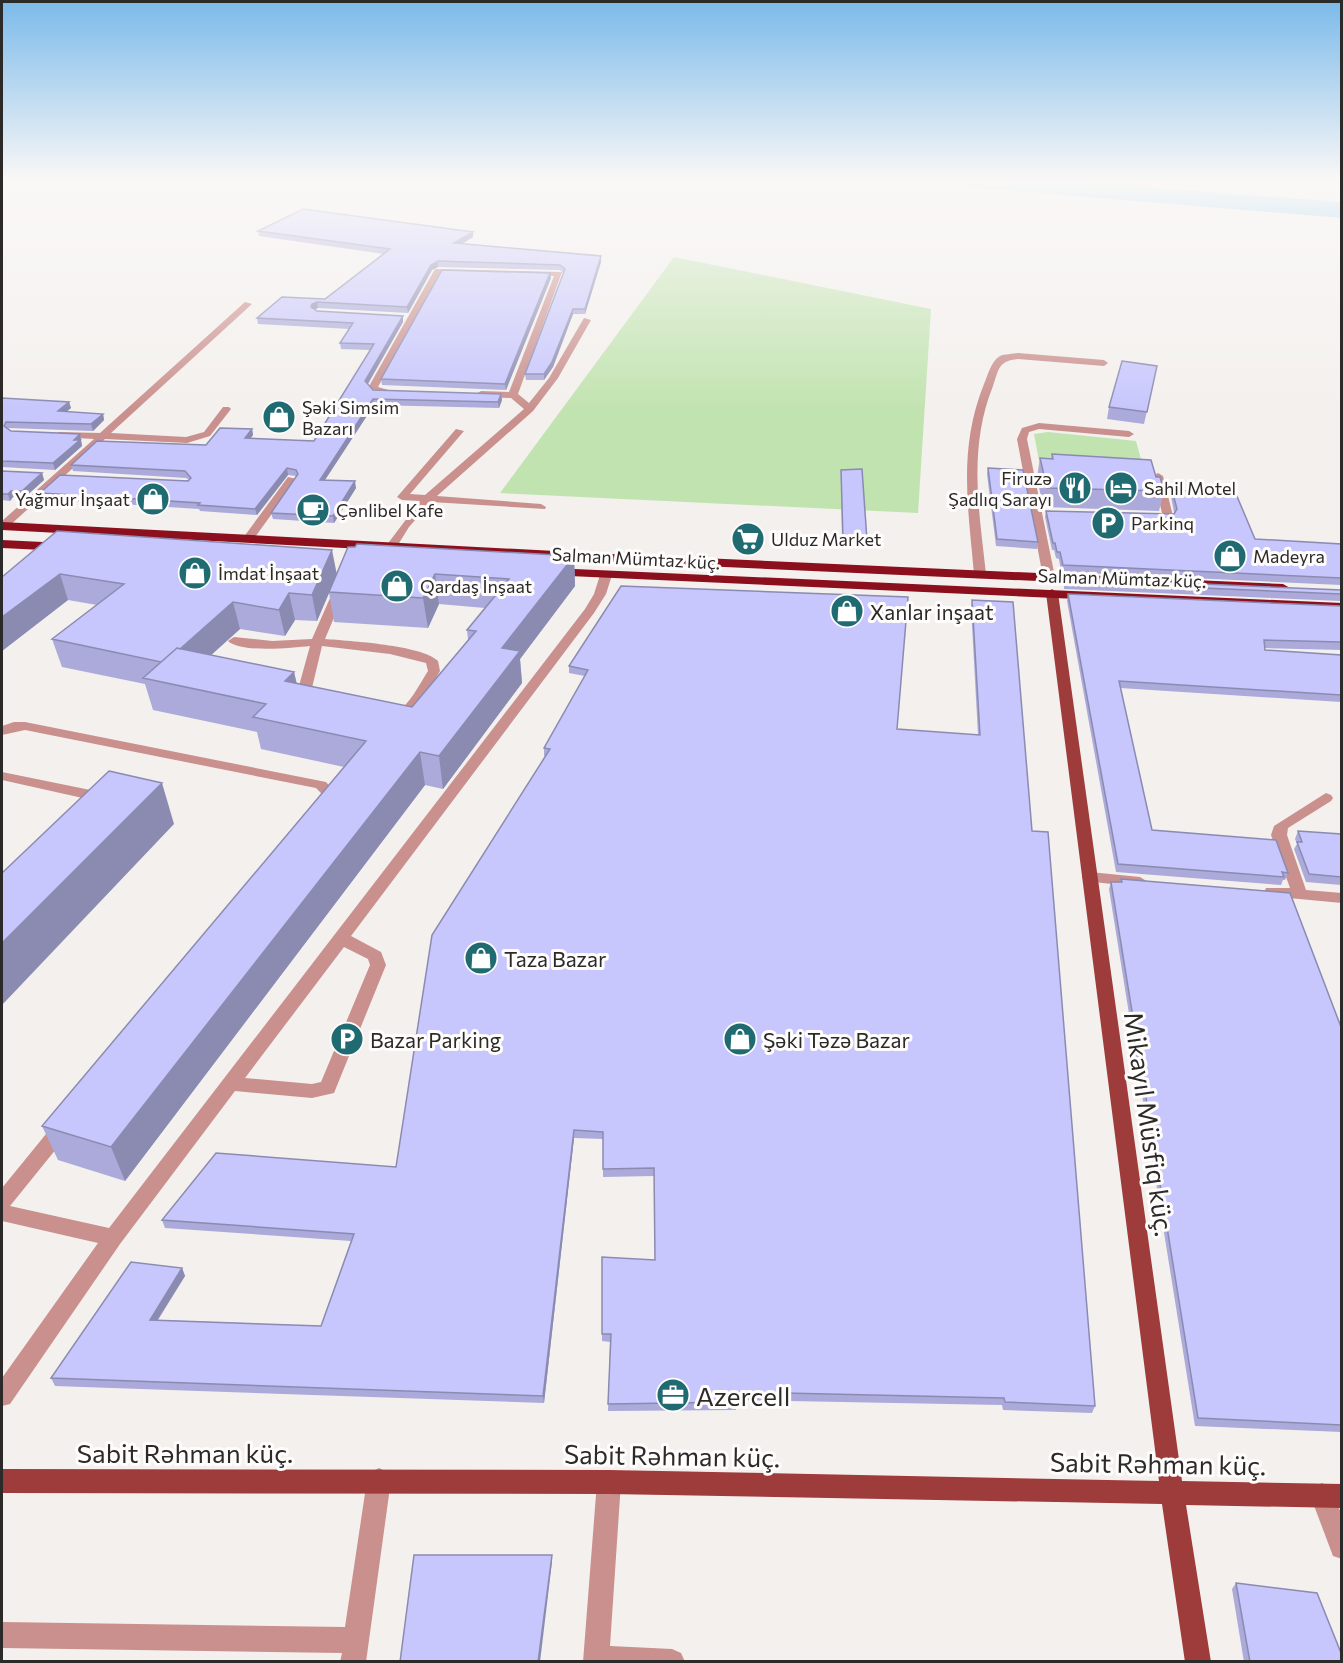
<svg xmlns="http://www.w3.org/2000/svg" width="1343" height="1663" viewBox="0 0 1343 1663" font-family="Commissioner,sans-serif">
  <style>
    .green { fill: #c1e3af }
    .lines { fill: none; stroke-linecap: round; stroke-linejoin: round }
    .river { fill: #79c4ed; fill-rule: evenodd }
    .minor { fill: #c9908d; fill-rule: evenodd }
    .major { fill: #9e3b3b; fill-rule: evenodd }
    .highway { fill: #8b0f1c; fill-rule: evenodd }
    .wall { fill: #abaada; fill-rule: evenodd }
    .shaded-wall { fill: #8b8bb1 }
    .building { fill: #c7c6fd; stroke: #8b8bb1; stroke-width: 1.5 }
    .labels { text-anchor: middle; dominant-baseline: central; stroke-width: 6; stroke-linejoin: round; paint-order: stroke }
    .far-poi-label { font-size: 18px; fill: #2b2a29; stroke: #fffdfc; text-anchor: start }
    .far-street-label { font-size: 18px; fill: #2b2a29; stroke: #fffdfc }
    .poi-label { font-size: 21px; fill: #2b2a29; stroke: #fffdfc; text-anchor: start }
    .near-street-label { font-size: 26px; fill: #2b2a29; stroke: #fffdfc }
    .near-poi-label { font-size: 26px; fill: #2b2a29; stroke: #fffdfc; text-anchor: start }
  </style>
  <rect width="100%" height="100%" fill="#f3f0ed"/>
  <path class="green" d="M674 257 931 309 918 513 500 493Z
    M1048 432 1136 441 1146 478 1041 471 1034 434Z"/>
  <g class="lines">
    <path class="river" d="M952 180H1052L1342 202V218L964 187 955 185Z"/>
    <path class="minor" d="M435 269 562 272 518 394 529 403 549 378 584 318 591 320 558 378 533 411 437 496 541 504 546 507 545 509 431 502 409 527 396 548 392 549 386 546 420 501 402 500 397 497 456 429 464 431 410 494 425 495 524 409 511 398 481 397 476 394 481 391 509 392 554 276 441 273 378 387 399 393C390 399 375 396 368 388Z
      M245 302 252 304 111 433 186 437 204 432 223 407H229L231 409 210 436 187 443 105 439 7 528 2 529V521L94 439 61 437 56 434 58 432 100 433Z
      M1018 353 1104 360 1108 363 1104 366 1018 359C998 361 999 369 993 386 968 448 979 510 986 574L980 577 974 574C968 506 958 449 984 384 988 375 991 361 1000 356 1004 354 1013 354 1018 353Z
      M1039 423 1129 431 1134 434 1129 437 1039 429 1029 432 1027 439 1055 577 1049 581 1043 577 1017 439 1022 428Z
      M1158 473 1163 476 1173 516C1167 521 1151 522 1145 517L1146 515 1162 513 1153 476Z
      M288 477 297 479 253 540H245L243 538Z
      M606 571 612 575 606 594 594 613 351 936 381 952 386 965 334 1093 312 1098 235 1091 120 1244 10 1404 2 1406V1378L98 1243 2 1221V1188L55 1123 62 1120 69 1123 71 1128 69 1133 10 1206 109 1228 585 609 594 594 600 575ZM344 947 368 959 370 965 321 1082 312 1084 245 1078Z
      M340 585 346 589 325 639C349 641 422 645 438 661L440 671C431 686 420 711 404 720 378 735 331 711 305 701L297 693 310 646C291 648 241 653 228 641L234 637 272 641 312 639 334 589ZM322 646 390 654 426 663 428 671C419 685 410 704 396 713 381 723 324 703 311 692Z
      M14 722H25L321 781 326 782 336 793 333 805 326 810 319 805 322 794 316 788 25 730 2 735V726Z
      M2 772 105 793 112 798 105 803 2 780Z
      M1326 793 1331 795 1333 798 1331 801 1288 828 1287 835 1306 890 1342 893V903L1266 896 1264 892 1266 888H1290L1271 835 1274 826Z
      M1090 872 1140 877 1148 882 1140 887 1084 881 1082 877 1084 873Z
      M379 1468 387 1472 391 1480 366 1662H340L342 1653 2 1648V1622L345 1627 367 1480 371 1472Z
      M609 1470 617 1474 621 1482 610 1646 672 1649 681 1653 685 1662H583L597 1482 601 1474Z
      M1322 1483 1330 1487 1342 1515V1559L1333 1556 1310 1495 1314 1487Z"/>
    <path class="major" d="M1052 589 1058 593 1182 1481 1342 1484V1508L1186 1505 1211 1662H1185L1162 1504 609 1494 2 1493V1469L609 1470 1159 1481 1046 593Z"/>
    <path class="highway" d="M2 522 612 554 1283 584 1290 588 1283 592 612 562 2 530Z
      M2 540 63 543 70 547 63 551 2 548Z
      M552 568 1342 603V611L547 575V569Z"/>
  </g>
  <path class="wall" d="M258 231 473 237 462 244 601 256V262L585 314H573L553 367 544 380H526L525 374 563 273 560 270 438 267 432 270 408 313 318 308 315 309 317 311 403 322 368 384 373 390 501 394 502 400 499 408 374 405 325 480 356 488 334 523 273 519 271 513 296 476 288 475 257 515 200 511 199 509 42 499 40 493 189 480 186 478 73 471 71 465 206 445 252 429 253 435 250 438 314 441 370 350 341 349 340 343 350 329 258 324 257 318 325 299 384 254 259 236Z
    M550 273 551 278 506 390 382 385 381 379Z
    M1157 366 1144 424 1107 419 1109 407Z
    M2 398 69 402 71 408 66 412 103 414 104 420 93 431 8 428 11 431 80 434 82 446 55 470 2 467Z
    M1052 454 1156 477 1164 491 1159 511 1043 507 1037 477 1040 458 1051 459Z
    M988 468 1038 542 1037 549 996 546 987 474Z
    M841 470 867 540 866 547 842 546Z
    M2 471 42 473 44 480 24 498 13 497 10 501 2 500Z
    M1172 490 1255 539 1341 544V585L1061 572 1059 559 1056 558 1054 550H1052L1045 517 1046 511 1174 514V512L1171 497Z
    M57 531 337 574 574 556 575 586 520 659 522 683 443 789 425 785 125 1181 58 1160 42 1126 344 767 261 749 257 732 153 710 145 684 62 667 52 639 97 605 68 600 2 651V577ZM329 593 334 622 428 628 439 604 485 608 467 630 468 640 412 707 297 684 294 672 211 655 240 629 285 636 295 620 317 621Z
    M1065 578 1341 590V601L1064 589V585Z
    M1068 594 1341 606V650L1265 648V650L1341 655V702L1120 688 1152 830 1288 873 1285 880H1283L1281 885 1116 872 1067 601Z
    M972 600 1032 831 1095 1406 1092 1413 1003 1410 1002 1405 736 1400V1410L608 1411 610 1342 602 1341V1334L655 1260 654 1176 603 1177V1139L574 1138 544 1403 55 1386 51 1378 182 1268 185 1276 158 1320 321 1326 351 1241 165 1228 162 1220 396 1167 546 756H544V748L585 676 569 673V666L897 729 978 735 971 607Z
    M1298 831 1341 834V885L1306 882 1294 849 1297 844 1295 839Z
    M1121 879 1341 1027V1432L1195 1426 1109 889 1111 882H1120Z
    M1236 1583 1341 1662H1244L1232 1589Z"/>
  <path class="shaded-wall" d="M473 232V237L455 248 454 243Z
    M601 256V262L585 314V309Z
    M438 261V267L432 270 408 313 407 307 431 265Z
    M550 273 551 278 506 390 505 384Z
    M317 302 318 308 313 310 311 307 312 304Z
    M573 309V314L553 367 544 380V374Z
    M403 316V322L366 387 365 381Z
    M501 394 502 400 499 408 498 402Z
    M373 399 374 405 321 486 320 480Z
    M69 402 71 408 60 417 58 411Z
    M103 414 104 420 93 431 91 424Z
    M252 429 253 435 246 444 245 438Z
    M80 434 82 446 55 470 53 463 74 440Z
    M287 468 288 475 257 515 255 509Z
    M42 473 44 480 24 498 22 491Z
    M355 481 356 488 334 523 333 516Z
    M11 491 13 497 10 501 8 494Z
    M332 550 337 575 329 592V593L317 621 312 595Z
    M574 556 575 586 520 659 522 683 443 789 439 756 502 648Z
    M60 574 68 600 2 651V617Z
    M435 574 439 604 428 628 423 598Z
    M289 593 295 620 285 636 279 610Z
    M233 602 240 629 178 685 165 663Z
    M294 672 301 704 285 681Z
    M420 752 425 785 125 1181 111 1147Z
    M162 783 174 824 2 1005V943Z
    M574 1130V1138L544 1403 543 1396Z
    M182 1268 185 1276 153 1327 150 1320Z
    M552 1555V1562L540 1662H538Z"/>
  <path class="building" d="M303 209 473 232 454 243 601 256 585 309H573L552 362 544 374H525L565 269 560 265 438 261 431 265 407 307 317 302 312 304 311 307 317 311 403 316 365 381 373 390 501 394 498 402 373 399 320 480 355 481 333 516 271 513 298 474 296 470 287 468 255 509 198 505 200 503 40 493 60 475 188 481 191 478 185 471 71 465 97 441 206 445 220 428 252 429 245 438 314 441 374 344 340 343 353 323 257 318 282 297 325 299 390 249 258 231Z
    M442 270 550 273 505 384 381 379Z
    M1122 361 1157 366 1147 412 1109 407Z
    M2 398 69 402 58 411 103 414 91 424 6 422 4 426 11 431 80 434 74 440H80L53 463 2 461Z
    M1052 454 1151 460 1156 477H1160L1164 491 1047 488 1040 458 1053 459Z
    M988 468 1023 470 1038 542 997 539Z
    M862 469 867 540 843 539 841 470Z
    M2 471 42 473 22 491H11L8 494H2Z
    M1172 490 1236 494 1255 539 1341 544V578L1063 565 1060 552H1057L1055 543H1053L1046 511 1174 514 1177 509Z
    M57 531 332 550 312 595 289 593 279 610 233 602 180 649 177 648 161 662 52 639 124 584 60 574 2 617V577Z
    M357 544 574 556 502 648 520 651 439 756 420 752 111 1147 42 1126 366 741 253 717 266 704 143 678 177 648 294 672 285 681 412 707 476 631 467 630 509 579 435 574 423 598 329 592 348 547H355Z
    M1065 578 1341 590V594L1066 582Z
    M621 586 908 597 897 729 980 735 972 600 1013 602 1032 831 1048 832 1095 1406 1005 1402 1004 1398 736 1392V1402L608 1404 611 1334H602V1257L655 1260 654 1168 603 1169V1132L574 1130 543 1396 51 1378 131 1262 182 1268 150 1320 321 1326 354 1234 162 1220 216 1153 396 1167 432 935 550 749 544 748 588 670 569 666Z
    M1068 594 1341 606V642L1264 640 1265 650 1341 655V695L1119 681 1152 830 1276 840 1288 873 1282 872 1284 877 1118 864Z
    M109 771 162 783 2 943V873Z
    M1298 831 1341 834V877L1309 874 1297 842H1302Z
    M1121 879 1290 893 1341 1027V1425L1198 1418 1111 882H1122Z
    M414 1555H552L538 1662H400Z
    M1236 1583 1317 1593 1341 1653V1662H1250Z"/>
  <linearGradient id="sky" x2="0" y2="1"><stop stop-color="#7bbaea"/><stop offset="0.44" stop-color="#faf8f7"/><stop offset="1" stop-color="#faf8f7" stop-opacity="0"/></linearGradient>
  <rect width="1343" height="412" fill="url(#sky)"/>
  <defs>
    <g id="shop-disc" transform="scale(1.725)"><circle r="9.5" fill="#206b72" stroke="#fffdfc"/><path d="M-5-2.5h2.3a2.7 3.5 0 0 1 5.4 0H5L5.5 6h-11ZM-1.5-2.5h3a1.5 2.3 0 0 0-3 0Z" fill="#fff"/></g>
    <g id="restaurant-disc" transform="scale(1.725)"><circle r="9.5" fill="#206b72" stroke="#fffdfc"/><path d="M-5-6h1v4h1v-4h1v4h1v-4h1v5L-1.5 .5V6h-2V.5L-5-1ZM5-6V6H3V1.5H1.5Q1.5-4 5-6Z" fill="#fff"/></g>
    <g id="hotel-disc" transform="scale(1.725)"><circle r="9.5" fill="#206b72" stroke="#fffdfc"/><path d="M-6-4.5h1.5V1H6V5H4.5V3h-9V5H-6ZM-4 0a1.8 1.8 0 1 1 3.6 0ZM.5 0V-2.5h3Q6-2.5 6 0Z" fill="#fff"/></g>
    <g id="cafe-disc" transform="scale(1.725)"><circle r="9.5" fill="#206b72" stroke="#fffdfc"/><path d="M-5.5-4.5H6V0H3Q3 3.5 0 3.5H-2.5Q-5.5 3.5-5.5 0ZM3-3.2v2h1.7v-2ZM-6 4.5H4V6H-6Z" fill="#fff"/></g>
    <g id="parking-disc" transform="scale(1.725)"><circle r="9.5" fill="#206b72" stroke="#fffdfc"/><path d="M-3.5-5.5H1a3.5 3.5 0 0 1 0 7H-1V5.5H-3.5ZM-1-3.4V-.6H.8a1.4 1.4 0 0 0 0-2.8Z" fill="#fff"/></g>
    <g id="supermarket-disc" transform="scale(1.725)"><circle r="9.5" fill="#206b72" stroke="#fffdfc"/><path d="M-6-5.5h2.5l.6 2H6L4.5 2H-2.5L-4.4-4H-6ZM-1.5 3.2a1.3 1.3 0 1 0 .1 0ZM3 3.2a1.3 1.3 0 1 0 .1 0Z" fill="#fff"/></g>
    <g id="office-disc" transform="scale(1.725)"><circle r="9.5" fill="#206b72" stroke="#fffdfc"/><path d="M-6-3h4V-5.5h4V-3h4V5H-6ZM-1-4.5V-3h2v-1.5ZM-6 0V1H6V0Z" fill="#fff"/></g>
  </defs>
  <g fill-rule="evenodd">
    <use href="#shop-disc" x="279" y="417"/>
    <use href="#restaurant-disc" x="1075" y="488"/>
    <use href="#hotel-disc" x="1121" y="488"/>
    <use href="#shop-disc" x="153" y="499"/>
    <use href="#cafe-disc" x="313" y="510"/>
    <use href="#parking-disc" x="1108" y="523"/>
    <use href="#supermarket-disc" x="748" y="539"/>
    <use href="#shop-disc" x="1230" y="556"/>
    <use href="#shop-disc" x="195" y="573"/>
    <use href="#shop-disc" x="397" y="586"/>
    <use href="#shop-disc" x="847" y="611"/>
    <use href="#shop-disc" x="481" y="958"/>
    <use href="#parking-disc" x="347" y="1039"/>
    <use href="#shop-disc" x="740" y="1039"/>
    <use href="#office-disc" x="673" y="1395"/>
  </g>
  <g class="labels">
    <g class="far-poi-label">
      <text x="302" y="407">Şəki Simsim<tspan x="302" dy="21">Bazarı</tspan></text>
      <text x="1052" y="478" text-anchor="end">Firuzə<tspan x="1052" dy="21">Şadlıq Sarayı</tspan></text>
      <text x="1144" y="488">Sahil Motel</text>
      <text x="130" y="499" text-anchor="end">Yağmur İnşaat</text>
      <text x="336" y="510">Çənlibel Kafe</text>
      <text x="1131" y="523">Parkinq</text>
      <text x="771" y="539">Ulduz Market</text>
      <text x="1253" y="556">Madeyra</text>
      <text x="218" y="573">İmdat İnşaat</text>
      <text x="420" y="586">Qardaş İnşaat</text>
    </g>
    <g class="far-street-label">
      <text transform="translate(636 558) rotate(3)">Salman Mümtaz küç.</text>
      <text transform="translate(1122 578) rotate(2)">Salman Mümtaz küç.</text>
    </g>
    <g class="poi-label">
      <text x="870" y="611">Xanlar inşaat</text>
      <text x="504" y="958">Taza Bazar</text>
      <text x="370" y="1039">Bazar Parking</text>
      <text x="763" y="1039">Şəki Təzə Bazar</text>
    </g>
    <g class="near-street-label">
      <text transform="translate(1150 1124) rotate(82)">Mikayıl Müsfiq küç.</text>
      <text x="185" y="1452">Sabit Rəhman küç.</text>
      <text transform="translate(672 1455) rotate(1)">Sabit Rəhman küç.</text>
      <text transform="translate(1158 1463) rotate(1)">Sabit Rəhman küç.</text>
    </g>
    <g class="near-poi-label">
      <text x="696" y="1395">Azercell</text>
    </g>
  </g>
  <rect width="1343" height="1663" fill="none" stroke="#2b2a29" stroke-width="6"/>
</svg>
